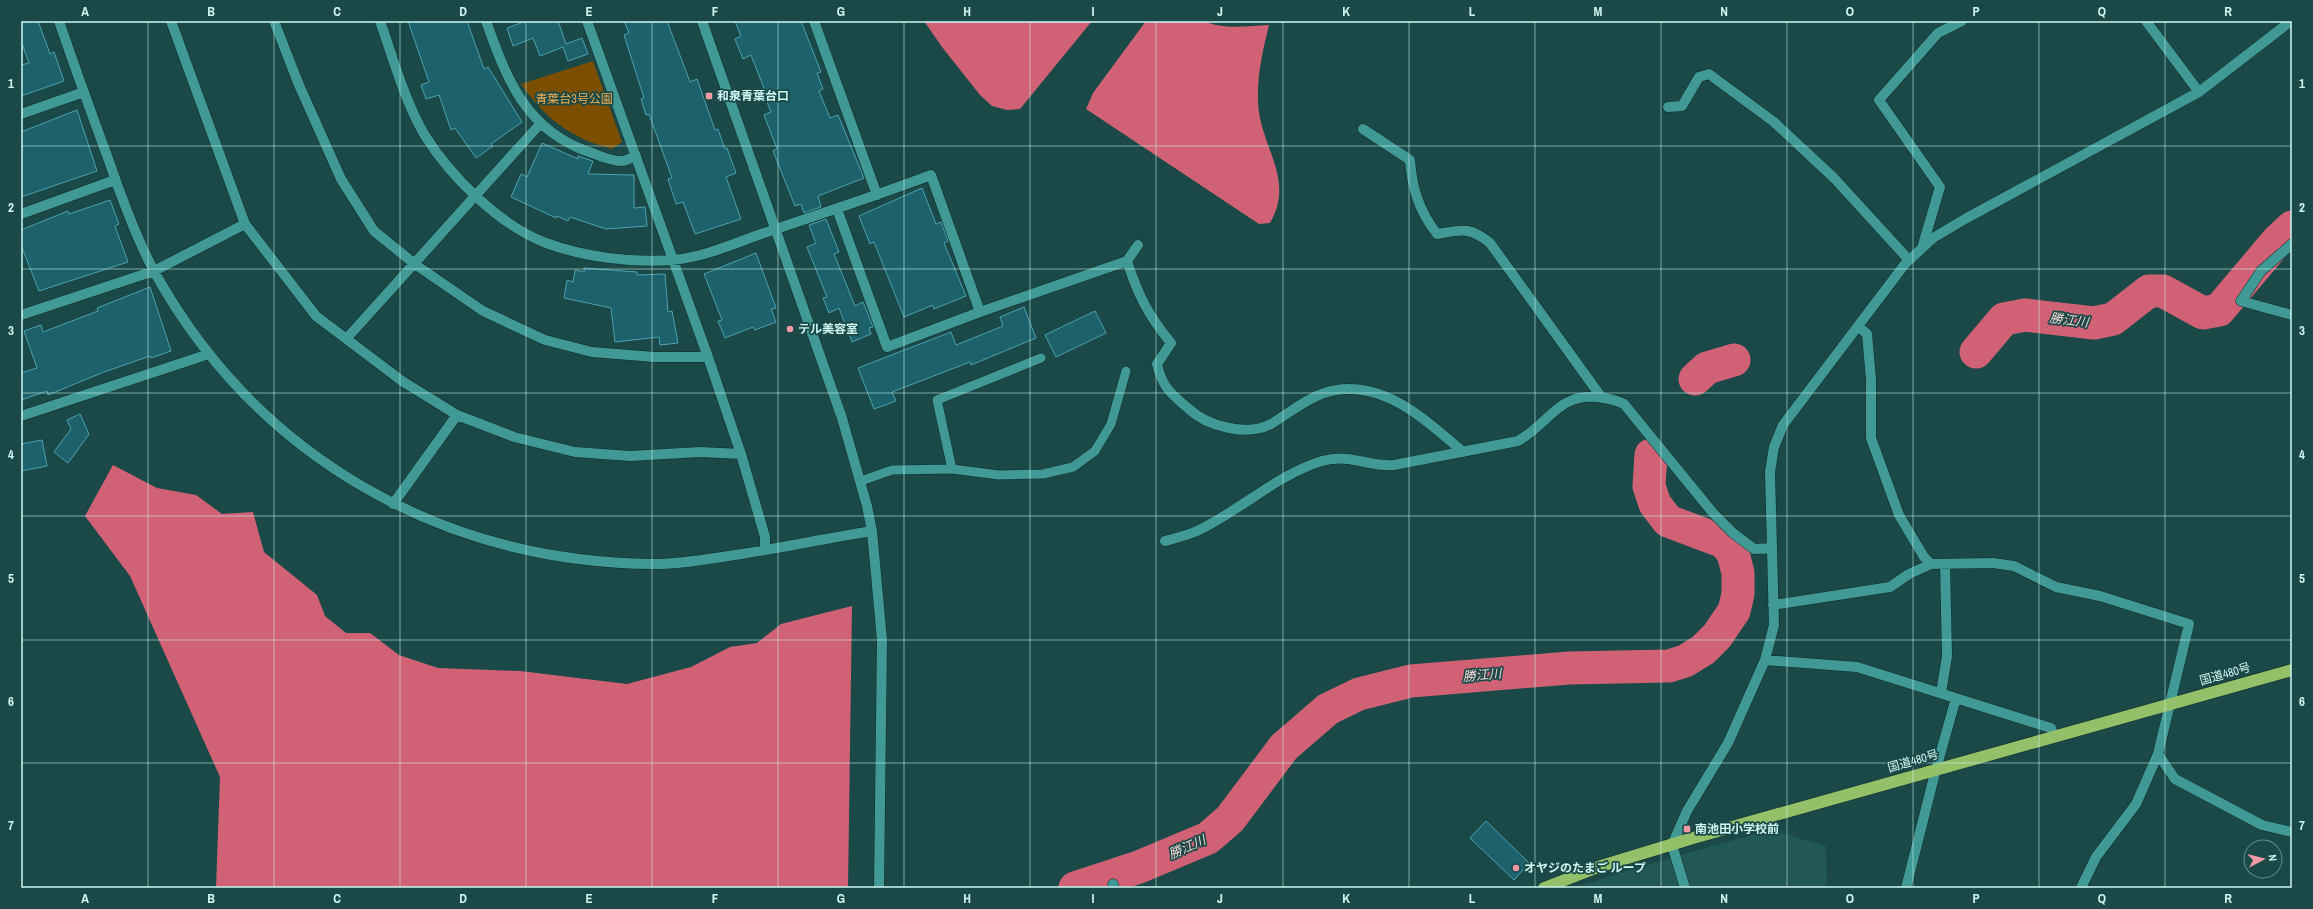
<svg xmlns="http://www.w3.org/2000/svg" width="2313" height="909" viewBox="0 0 2313 909" font-family="'Archivo Narrow','Noto Sans JP',sans-serif">
  <style>
    .built { fill: #215855 }
    .green { fill: #7c4e00 }
    .water { fill: #d16276 }
    .lines { fill: none; stroke-linecap: round; stroke-linejoin: round }
    .river { stroke: #d16276; stroke-width: 33 }
    .building { fill: #1d616c; stroke: #4ca2b1 }
    .lane-casing { stroke: #112d2b; stroke-width: 10 }
    .street-casing { stroke: #112d2b; stroke-width: 11 }
    .secondary-casing { stroke: #112d2b; stroke-width: 11 }
    .highway-casing { stroke: #112d2b; stroke-width: 13 }
    .path { stroke: #53807e; stroke-width: 2.5; stroke-dasharray: 4 2; stroke-linecap: butt }
    .lane { stroke: #409995; stroke-width: 9 }
    .street { stroke: #409995; stroke-width: 10 }
    .secondary { stroke: #409995; stroke-width: 10 }
    .highway { stroke: #95c06a; stroke-width: 12 }
    .grid { fill: none; stroke: #cef7f4; stroke-width: 1; stroke-opacity: 0.55 }
    .poi-dot { fill: #f39aa7; stroke: #1a4947; stroke-width: 1.5 }
    .labels { text-anchor: middle; dominant-baseline: central; stroke-width: 3.5; stroke-linejoin: round; paint-order: stroke }
    .poi-label { font-size: 12px; font-weight: bold; fill: #cef7f4; stroke: #1a4947; text-anchor: start }
    .park-label { font-size: 12px; fill: #f6ae50; stroke: #1a4947 }
    .street-label { font-size: 12px; fill: #cef7f4; stroke: #1a4947 }
    .water-label { font-size: 13px; font-style: italic; fill: #f4d5d8; stroke: #1a4947 }
    .neatline { fill: none; stroke: #cef7f4; stroke-width: 1.5 }
    .grid-label { font-size: 13px; text-anchor: middle; font-weight: bold; fill: #cef7f4 }
  </style>
  <rect width="100%" height="100%" fill="#1a4947"/>
  <path class="built" d="M1771 830 1826 846 1827 888H1572L1683 854Z"/>
  <path class="green" d="M593 61 622 142 612 149C570 138 546 119 521 84Z"/>
  <path class="water" d="M924 21H1092L1020 109 1007 110 992 106 980 95 942 47Z
    M1146 21H1204C1223 30 1248 26 1269 25 1263 50 1257 74 1258 101 1259 146 1296 178 1270 223L1259 224 1086 109 1093 93Z
    M113 465 157 488 196 495 222 514 253 512 264 552 317 595 325 616 346 633H370L399 655 438 668 520 671 627 684 691 667 730 647 757 643 781 624 852 606 848 888H216L220 777 130 576 85 516Z"/>
  <g class="lines">
    <path class="river" d="M1976 352 2004 319 2025 315 2094 323 2113 319 2149 291H2163L2203 313 2219 310 2278 240 2292 227
      M1695 379 1707 368 1734 360
      M1075 888 1139 867 1208 838 1230 819 1284 747 1328 709 1359 694 1411 681 1569 668 1669 666 1685 661 1703 650 1717 636 1734 611 1738 594V573L1733 553 1724 542 1668 521 1655 504 1649 486 1651 455"/>
  </g>
  <path class="building" d="M27 21H38L50 54 54 52 64 81 21 96V65L29 63 21 41V23Z
    M408 21H467L484 69 488 67 522 122 491 144 493 146 476 158 455 128 451 130 439 95 426 99 421 85 429 82Z
    M526 21H558L566 44 582 38 588 54 568 61 563 47 540 56 533 38 513 46 507 28Z
    M624 21H667L690 82 697 79 715 130 718 129 725 149 727 148 736 173 726 177 741 219 695 234 683 202 676 204 668 179 672 178 649 114 646 115 641 99 644 98 624 35 629 33Z
    M735 21H801L821 72 817 73 823 89 819 91 830 118 838 115 864 178 818 196 821 207 804 213 801 204 795 206 773 151 777 149 764 115 771 112 767 102 769 101 751 55 743 59 735 39 741 36Z
    M77 110 97 171 21 197V132Z
    M542 143 578 159V156L593 161 588 174 634 175V208L645 207 647 226 606 229 570 217 568 221 557 216 556 218 511 197 521 174 527 177Z
    M922 188 936 224 941 222 948 241 944 243 966 296 934 309 933 305 904 317 874 242 870 244 859 216Z
    M110 200 119 224 115 226 128 262 39 291 21 245V230L68 211 69 214Z
    M826 219 839 252 834 254 855 306 863 302 873 327 869 328 871 334 852 342 839 308 829 313 823 298 827 297 807 247 816 243 809 225Z
    M756 253 776 308 771 309 776 322 755 330 753 327 725 338 718 321 722 320 704 274Z
    M584 268 637 272V275L665 274 668 312 672 311 678 343 660 345 659 337 615 342 611 308 564 298 567 280 573 282 575 270 584 272Z
    M150 287 171 351 151 358 150 356 104 372 48 395 47 391 21 400V373L37 368 24 331 41 325 43 332 98 311 97 308Z
    M1024 307 1036 338 971 365 970 362 892 392 896 401 874 409 858 368 951 332 956 345 1003 326 1000 317Z
    M1095 311 1106 333 1056 357 1045 335Z
    M80 414 89 434 68 463 54 452 71 429 67 420Z
    M42 440 47 466 21 471V444Z
    M1486 821 1529 863 1514 880 1470 838Z"/>
  <g class="lines">
    <g class="lane-casing">
      <path id="lane" d="M952 469 937 400 1041 358
        M861 481 892 470 952 469 999 475 1043 474 1073 467 1095 451 1111 424 1126 371"/>
    </g>
    <g class="street-casing">
      <path id="street" d="M59 21C75 68 92 115 109 161 122 199 136 238 155 273 259 459 443 562 654 564 684 564 713 558 742 554 785 547 829 538 872 531
        M171 21 245 224 316 316 402 381 457 415 514 437 575 452 630 456 700 452 741 454
        M274 21 299 85 341 179 374 231 416 265 483 311 545 340 592 352 654 357H708
        M380 21C393 58 404 99 424 134 450 176 499 225 546 243 584 257 631 263 672 260 702 258 733 244 761 234 818 215 875 196 931 175L980 312 887 347 837 209
        M486 21C507 80 526 130 589 152 598 155 612 162 622 161 626 161 632 157 636 156
        M587 21 708 357 741 454 765 537V550
        M814 21 877 195
        M2146 21 2199 92
        M1668 107 1682 106 1699 77 1709 74 1774 122 1834 178 1909 260
        M21 114 84 92
        M1363 129 1410 160C1412 188 1419 211 1437 234 1462 230 1469 226 1490 243L1602 398
        M21 214 115 180
        M2292 244 2261 271 2241 301 2292 315
        M1922 248 1940 187 1879 100 1938 33 1962 21
        M1127 261C1138 295 1148 315 1171 343L1157 364C1162 387 1171 394 1189 409 1207 426 1247 437 1271 424 1296 409 1318 388 1349 389 1394 389 1431 424 1463 452
        M980 312 1127 261 1138 245
        M21 315 154 271 245 224
        M1858 326 1867 334 1871 379V438L1899 515 1924 557 1931 564
        M347 338 540 124
        M21 416 209 354
        M393 504 457 415
        M1165 541C1176 538 1188 535 1197 531 1240 511 1276 475 1322 461 1352 453 1366 467 1394 465L1518 441C1550 423 1557 394 1597 397 1607 398 1614 399 1624 404L1713 513 1733 533 1754 549 1772 548
        M1773 605 1890 587 1909 574 1931 564 1993 563 2014 566 2056 587 2100 596 2189 624 2158 754 2136 804 2096 857 2081 888
        M1765 660 1857 667 2051 728 2054 736
        M1941 693 1947 656 1945 564
        M2158 754 2175 779 2262 825 2292 832
        M1113 884 1114 888
        M1685 888 1672 845 1687 811 1728 743 1765 660 1774 625 1770 472 1774 447 1783 425 1905 264 1933 238 1965 219 2199 92 2291 21
        M1906 888 1936 769 1956 698"/>
    </g>
    <g class="secondary-casing">
      <path id="secondary" d="M702 21 842 418 867 506 872 531 882 640 879 888"/>
    </g>
    <g class="highway-casing">
      <path id="highway" d="M1544 888 1601 866 1693 838 2292 670"/>
    </g>
    <path class="path" d="M1281 22 1285 21"/>
    <use href="#lane" class="lane"/>
    <use href="#street" class="street"/>
    <use href="#secondary" class="secondary"/>
    <use href="#highway" class="highway"/>
  </g>
  <path class="grid" d="M148 21V888M274 21V888M400 21V888M526 21V888M652 21V888M778 21V888M904 21V888M1030 21V888M1156 21V888M1283 21V888M1409 21V888M1535 21V888M1661 21V888M1787 21V888M1913 21V888M2039 21V888M2165 21V888M21 146H2292M21 269H2292M21 393H2292M21 516H2292M21 640H2292M21 763H2292"/>
  <g class="poi-dot">
    <rect x="705" y="92" width="8" height="8" rx="2"/>
    <circle cx="790" cy="329" r="4"/>
    <rect x="1683" y="825" width="8" height="8" rx="2"/>
    <circle cx="1516" cy="868" r="4"/>
  </g>
  <g class="labels">
    <g class="poi-label">
      <text x="717" y="96">和泉青葉台口</text>
      <text x="798" y="329">テル美容室</text>
      <text x="1695" y="829">南池田小学校前</text>
      <text x="1524" y="868">オヤジのたまご ループ</text>
    </g>
    <g class="park-label">
      <text x="574" y="99">青葉台3号公園</text>
    </g>
    <g class="street-label">
      <text transform="translate(2225 674) rotate(-16)">国道480号</text>
      <text transform="translate(1913 761) rotate(-16)">国道480号</text>
    </g>
    <g class="water-label">
      <text transform="translate(2069 320) rotate(7)">勝江川</text>
      <text transform="translate(1482 675) rotate(-5)">勝江川</text>
      <text transform="translate(1187 847) rotate(-24)">勝江川</text>
    </g>
  </g>
  <rect width="2313" height="909" fill="none" stroke="#1a4947" stroke-width="44"/>
  <g transform="translate(2263 859) rotate(83)"><circle r="19" fill="#1a4947" stroke="#628f8c"/>
  <path d="M0-3L7 15L0 10L-7 15Z" fill="#f39aa7"/>
  <text y="-6" font-size="11" font-weight="bold" text-anchor="middle" fill="#cef7f4">N</text>
  </g>
  <rect x="22" y="22" width="2269" height="865" class="neatline"/>
  <g class="grid-label">
    <text x="85" y="16">A</text>
    <text x="211" y="16">B</text>
    <text x="337" y="16">C</text>
    <text x="463" y="16">D</text>
    <text x="589" y="16">E</text>
    <text x="715" y="16">F</text>
    <text x="841" y="16">G</text>
    <text x="967" y="16">H</text>
    <text x="1093" y="16">I</text>
    <text x="1220" y="16">J</text>
    <text x="1346" y="16">K</text>
    <text x="1472" y="16">L</text>
    <text x="1598" y="16">M</text>
    <text x="1724" y="16">N</text>
    <text x="1850" y="16">O</text>
    <text x="1976" y="16">P</text>
    <text x="2102" y="16">Q</text>
    <text x="2228" y="16">R</text>
    <text x="11" y="88">1</text>
    <text x="2302" y="88">1</text>
    <text x="11" y="212">2</text>
    <text x="2302" y="212">2</text>
    <text x="11" y="335">3</text>
    <text x="2302" y="335">3</text>
    <text x="11" y="459">4</text>
    <text x="2302" y="459">4</text>
    <text x="11" y="583">5</text>
    <text x="2302" y="583">5</text>
    <text x="11" y="706">6</text>
    <text x="2302" y="706">6</text>
    <text x="11" y="830">7</text>
    <text x="2302" y="830">7</text>
    <text x="85" y="903">A</text>
    <text x="211" y="903">B</text>
    <text x="337" y="903">C</text>
    <text x="463" y="903">D</text>
    <text x="589" y="903">E</text>
    <text x="715" y="903">F</text>
    <text x="841" y="903">G</text>
    <text x="967" y="903">H</text>
    <text x="1093" y="903">I</text>
    <text x="1220" y="903">J</text>
    <text x="1346" y="903">K</text>
    <text x="1472" y="903">L</text>
    <text x="1598" y="903">M</text>
    <text x="1724" y="903">N</text>
    <text x="1850" y="903">O</text>
    <text x="1976" y="903">P</text>
    <text x="2102" y="903">Q</text>
    <text x="2228" y="903">R</text>
  </g>
</svg>
